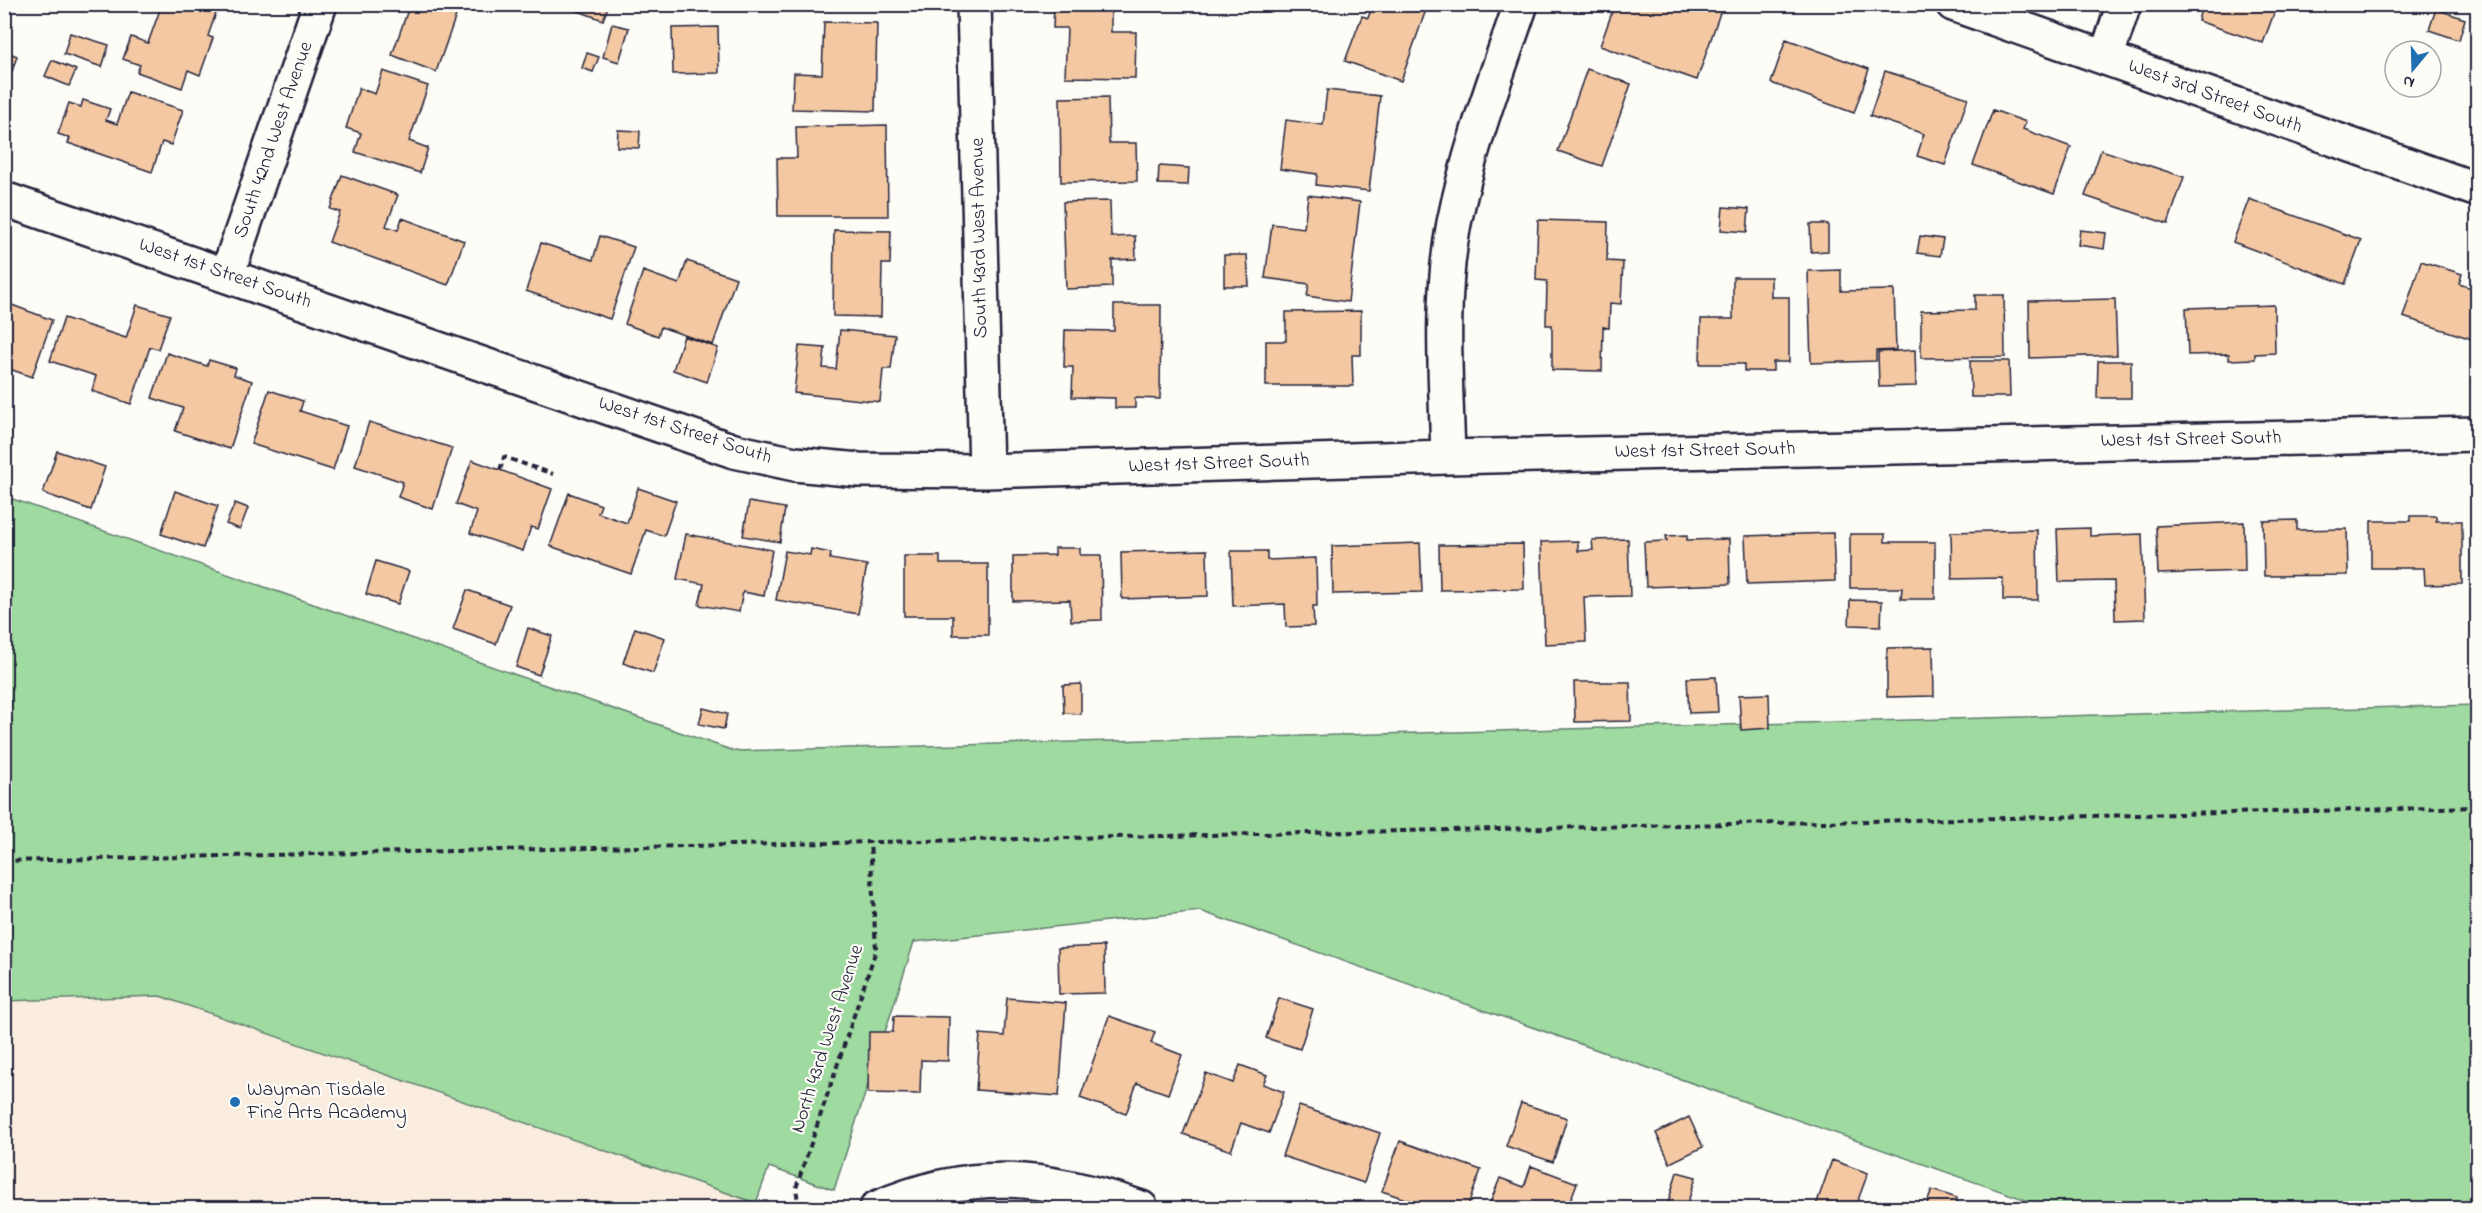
<svg xmlns="http://www.w3.org/2000/svg" width="2482" height="1213" viewBox="0 0 2482 1213" font-family="'Indie Flower',sans-serif">
  <style>
    .built { fill: #faecde }
    .green { fill: #9fdaa0; stroke: #607e6e; stroke-width: 1.5 }
    .building { fill: #f3c8a3; stroke: #22223b; stroke-width: 1.5 }
    .lines { fill: none; stroke-linecap: round; stroke-linejoin: round }
    .street-casing { stroke: #22223b; stroke-width: 38 }
    .path { stroke: #22223b; stroke-width: 4; stroke-dasharray: 6 4.5; stroke-linecap: butt }
    .street { stroke: #fdfcf7; stroke-width: 33 }
    .poi-dot { fill: #1f6fb2; stroke: #fdfcf7; stroke-width: 2 }
    .labels { text-anchor: middle; dominant-baseline: central; stroke-width: 4.5; stroke-linejoin: round; paint-order: stroke }
    .street-label { font-size: 20px; fill: #22223b; stroke: #fdfcf7 }
    .poi-label { font-size: 20px; fill: #22223b; stroke: #fdfcf7; text-anchor: start }
  </style>
  <rect width="100%" height="100%" fill="#fdfcf7"/>
  <filter id="ink" filterUnits="userSpaceOnUse"><feTurbulence type="fractalNoise" baseFrequency=".0167" numOctaves="2"/><feDisplacementMap in="SourceGraphic" scale="12" xChannelSelector="R" yChannelSelector="G"/><feConvolveMatrix kernelMatrix="1 2 1 2 8 2 1 2 1" color-interpolation-filters="sRGB"/></filter>
  <g filter="url(#ink)">
    <path class="built" d="M159 996 756 1203 754 1208H5L4 1001Z"/>
    <path class="green" d="M4 496 734 751 2477 705V1208H2049L1200 911 914 942 834 1190 769 1167 756 1203 160 996 5 1001Z"/>
    <path class="building" d="M162 4H193L216 13 208 36 213 38 200 75 188 70 182 88 137 72 140 65 123 59 131 37 148 43Z
      M410 4H460L436 72 392 55Z
      M559 4H609L603 20Z
      M1054 4H1111V32H1136L1135 78 1065 77 1067 28H1053Z
      M1373 4H1428L1401 81 1345 61 1362 16 1368 18Z
      M1615 4H1723L1697 80 1600 46Z
      M2202 4H2275L2277 5 2263 43 2198 21Z
      M2436 9 2465 19 2459 40 2429 30Z
      M824 22 877 23 875 111 792 109 794 73 822 74Z
      M612 24 629 28 619 62 603 57Z
      M718 27 719 73 673 74 672 28Z
      M70 33 109 45 102 67 64 54Z
      M1786 39 1869 69 1854 113 1771 83Z
      M4 51 17 56 6 90 4 89Z
      M587 53 599 57 593 72 582 68Z
      M52 60 76 70 69 86 45 76Z
      M1587 69 1631 84 1602 166 1558 151Z
      M383 71 428 86 409 141 428 148 420 173 355 152 361 133 346 128 359 88 375 94Z
      M1885 71 1968 98 1945 165 1917 156 1924 134 1870 116Z
      M1327 90 1380 96 1369 191 1316 185 1317 174 1280 169 1286 120 1323 125Z
      M128 92 183 110 171 145 162 142 152 172 68 143 70 138 58 134 69 103 81 107 83 100 110 109 106 120 117 124Z
      M1108 97 1109 143H1136L1137 181 1061 182 1060 98Z
      M1993 110 2026 122 2023 129 2071 147 2054 194 1973 165Z
      M887 125 888 216H778L777 158H797L796 127Z
      M618 130 640 131 639 148 617 147Z
      M2101 150 2184 177 2168 224 2085 196Z
      M1159 166 1189 168 1188 185 1158 184Z
      M342 175 398 195 386 226 398 230 402 218 464 241 448 285 329 242 340 212 330 209Z
      M1308 195 1360 202 1348 302 1307 296 1309 284 1265 278 1272 224 1304 228Z
      M2249 199 2361 240 2345 284 2233 242Z
      M1110 201 1111 237 1135 236 1136 259 1112 260V287L1066 289 1063 202Z
      M1723 207 1749 209 1747 232 1721 230Z
      M1538 220 1608 222 1607 261 1623 262 1621 304 1610 303 1609 328 1603 327 1602 371 1552 370V325H1546L1547 281 1536 280Z
      M1810 224H1828V251L1811 252Z
      M834 230 891 231 890 264H882L881 317 833 316Z
      M2080 230 2106 233 2104 249 2078 245Z
      M600 236 634 247 610 319 526 291 541 243 593 260Z
      M1920 236 1943 239 1940 256 1917 253Z
      M1224 255H1247L1249 286H1224Z
      M687 261 736 278 713 345 661 327 658 336 625 324 643 271 679 284Z
      M2421 261 2462 274 2459 284 2478 290V341L2403 317Z
      M1841 270V291L1894 290 1896 350 1876 351V361L1811 363 1808 271Z
      M1733 277H1771V297H1789V362H1773V371H1744V364H1700L1701 319H1733Z
      M1975 295H2004L2005 357 1921 358V311L1975 310Z
      M2115 299 2117 355 2030 358 2029 301Z
      M4 302 52 320 32 377 4 367Z
      M137 305 170 315 158 349 150 347 131 404 92 391 96 376 50 361 64 318 126 338Z
      M1114 305H1161L1160 399 1135 398V408H1115V398L1072 397 1073 367H1064L1065 330 1114 331Z
      M2274 305 2275 353 2255 354V359L2229 360V354L2188 355 2186 308Z
      M1361 311V355H1352L1353 386H1266V341H1286V312Z
      M840 330 895 335 891 369H883L880 402 794 393 799 346 825 348 823 368 836 369Z
      M684 336 718 348 707 382 673 370Z
      M1915 350 1916 386 1879 387 1878 352Z
      M167 353 207 366 209 360 236 368 234 375 252 381 230 449 175 431 183 408 152 398Z
      M1970 361H2009L2010 397H1971Z
      M2098 361H2131V398H2097Z
      M269 390 303 401 300 411 347 426 333 470 251 444Z
      M369 422 452 448 433 509 398 497 403 482 355 466Z
      M4 431 11 433 4 455Z
      M57 451 105 467 91 510 43 493Z
      M472 460 552 489 538 529 531 527 523 551 470 533 477 512 456 504Z
      M638 488 676 501 664 536 646 530 631 574 550 546 569 493 601 505 598 513 627 523Z
      M175 491 218 506 203 548 161 534Z
      M749 502 785 508 780 542 743 536Z
      M235 503 248 508 240 529 226 524Z
      M2410 516H2436V521H2462V584L2425 585 2424 568H2371V521H2410Z
      M2297 520V530L2347 529 2348 575 2264 576 2263 521Z
      M2244 522 2245 571 2158 574 2156 526Z
      M2090 528V536L2142 534 2145 619 2115 620 2114 581 2059 582 2057 529Z
      M2037 530 2038 600H2003V578L1952 579 1951 532Z
      M1833 533 1835 581 1747 584 1745 536Z
      M686 534 772 550 764 596 743 592 739 612 699 605 704 584 677 579Z
      M1850 534H1885V542H1935V599H1901L1902 588H1850Z
      M1687 535V540L1729 539 1730 584 1646 587 1644 542 1667 541 1666 536Z
      M1628 539 1630 596 1584 597 1586 642 1545 644 1541 542 1578 541V551L1593 550 1592 540Z
      M1420 543 1422 592 1333 594 1332 546Z
      M1523 544 1524 589 1440 590 1439 545Z
      M1055 548H1080V555H1101L1102 620 1071 621 1070 600 1013 601V556L1055 555Z
      M811 549 831 553 830 559 867 565 858 614 776 600 785 551 810 555Z
      M1207 550 1208 596 1122 599 1121 552Z
      M1231 551H1267V560L1316 558 1317 606H1313L1314 626 1286 627 1285 604 1233 606Z
      M904 556H940V564H988V635H953V616H904Z
      M376 561 409 571 398 604 366 594Z
      M467 590 510 605 496 644 453 629Z
      M1850 600 1882 601 1881 626 1849 625Z
      M528 628 552 636 539 675 516 667Z
      M635 628 665 638 653 673 623 663Z
      M1933 647 1934 696 1887 697V648Z
      M1716 677 1718 712 1689 713 1687 678Z
      M1574 682H1630L1631 721 1575 722Z
      M1081 684V714L1064 713 1063 685Z
      M1769 694 1770 728 1741 730 1739 695Z
      M703 708 727 714 724 729 699 724Z
      M1104 946 1105 993 1059 994 1058 948Z
      M1007 998 1066 1003 1059 1096 976 1090 980 1034 1004 1036Z
      M1279 998 1313 1009 1300 1049 1266 1038Z
      M894 1016 949 1017 948 1061 921 1060 920 1094 868 1093 869 1032H893Z
      M1109 1016 1155 1032 1151 1043 1182 1055 1168 1094 1137 1083 1126 1114 1080 1098Z
      M1240 1065 1267 1075 1263 1084 1284 1092 1269 1133 1241 1123 1231 1151 1183 1134 1206 1073 1233 1083Z
      M1521 1103 1567 1118 1553 1162 1506 1146Z
      M1299 1106 1380 1133 1364 1183 1282 1156Z
      M1689 1117 1703 1147 1670 1163 1656 1133Z
      M1400 1141 1481 1170 1467 1208H1431L1382 1191Z
      M1832 1160 1868 1173 1855 1208H1815Z
      M1531 1166 1577 1183 1569 1204 1576 1207 1575 1208H1488L1500 1178 1524 1187Z
      M1677 1172 1696 1177 1686 1208 1668 1203Z
      M1932 1190 1957 1198 1954 1208H1925Z"/>
    <g class="lines">
      <g class="street-casing">
        <path id="street" d="M974 4 986 471
          M1953 4 2478 190
          M2106 58 2124 4
          M4 199 734 451 795 464 859 470 986 471 1448 457 2478 434
          M227 275 320 4
          M1448 457C1446 380 1439 300 1454 223 1469 148 1496 77 1521 4
          M877 1208C971 1167 1046 1175 1141 1208"/>
      </g>
      <path class="path" d="M500 470 504 457 553 474
        M4 861C829 842 1653 827 2478 807
        M799 1208 796 1188 876 950 870 841"/>
      <use href="#street" class="street"/>
    </g>
  </g>
  <circle class="poi-dot" cx="235" cy="1102" r="6"/>
  <g class="labels">
    <g class="street-label">
      <text transform="translate(2215 97) rotate(20)">West 3rd Street South</text>
      <text transform="translate(274 140) rotate(-71)">South 42nd West Avenue</text>
      <text transform="translate(980 238) rotate(-91)">South 43rd West Avenue</text>
      <text transform="translate(225 274) rotate(19)">West 1st Street South</text>
      <text transform="translate(685 431) rotate(18)">West 1st Street South</text>
      <text transform="translate(2191 440) rotate(-1)">West 1st Street South</text>
      <text transform="translate(1705 451) rotate(-1)">West 1st Street South</text>
      <text transform="translate(1219 464) rotate(-2)">West 1st Street South</text>
      <text transform="translate(828 1039) rotate(-72)">North 43rd West Avenue</text>
    </g>
    <g class="poi-label">
      <text x="247" y="1090">Wayman Tisdale<tspan x="247" dy="23">Fine Arts Academy</tspan></text>
    </g>
  </g>
  <rect width="2482" height="1213" fill="none" stroke="#fdfcf7" stroke-width="24"/>
  <rect x="12" y="12" width="2458" height="1189" fill="none" stroke="#22223b" stroke-width="2" filter="url(#ink)"/>
  <g transform="translate(2413 69) rotate(199)"><circle r="28" fill="#fdfcf7" stroke="#a5a5ac" stroke-width="1.5"/>
  <path d="M0-4.5L10 22L0 15L-10 22Z" fill="#1f6fb2"/>
  <text y="-9" font-size="16" font-weight="bold" text-anchor="middle" fill="#22223b">N</text>
  </g>
</svg>
